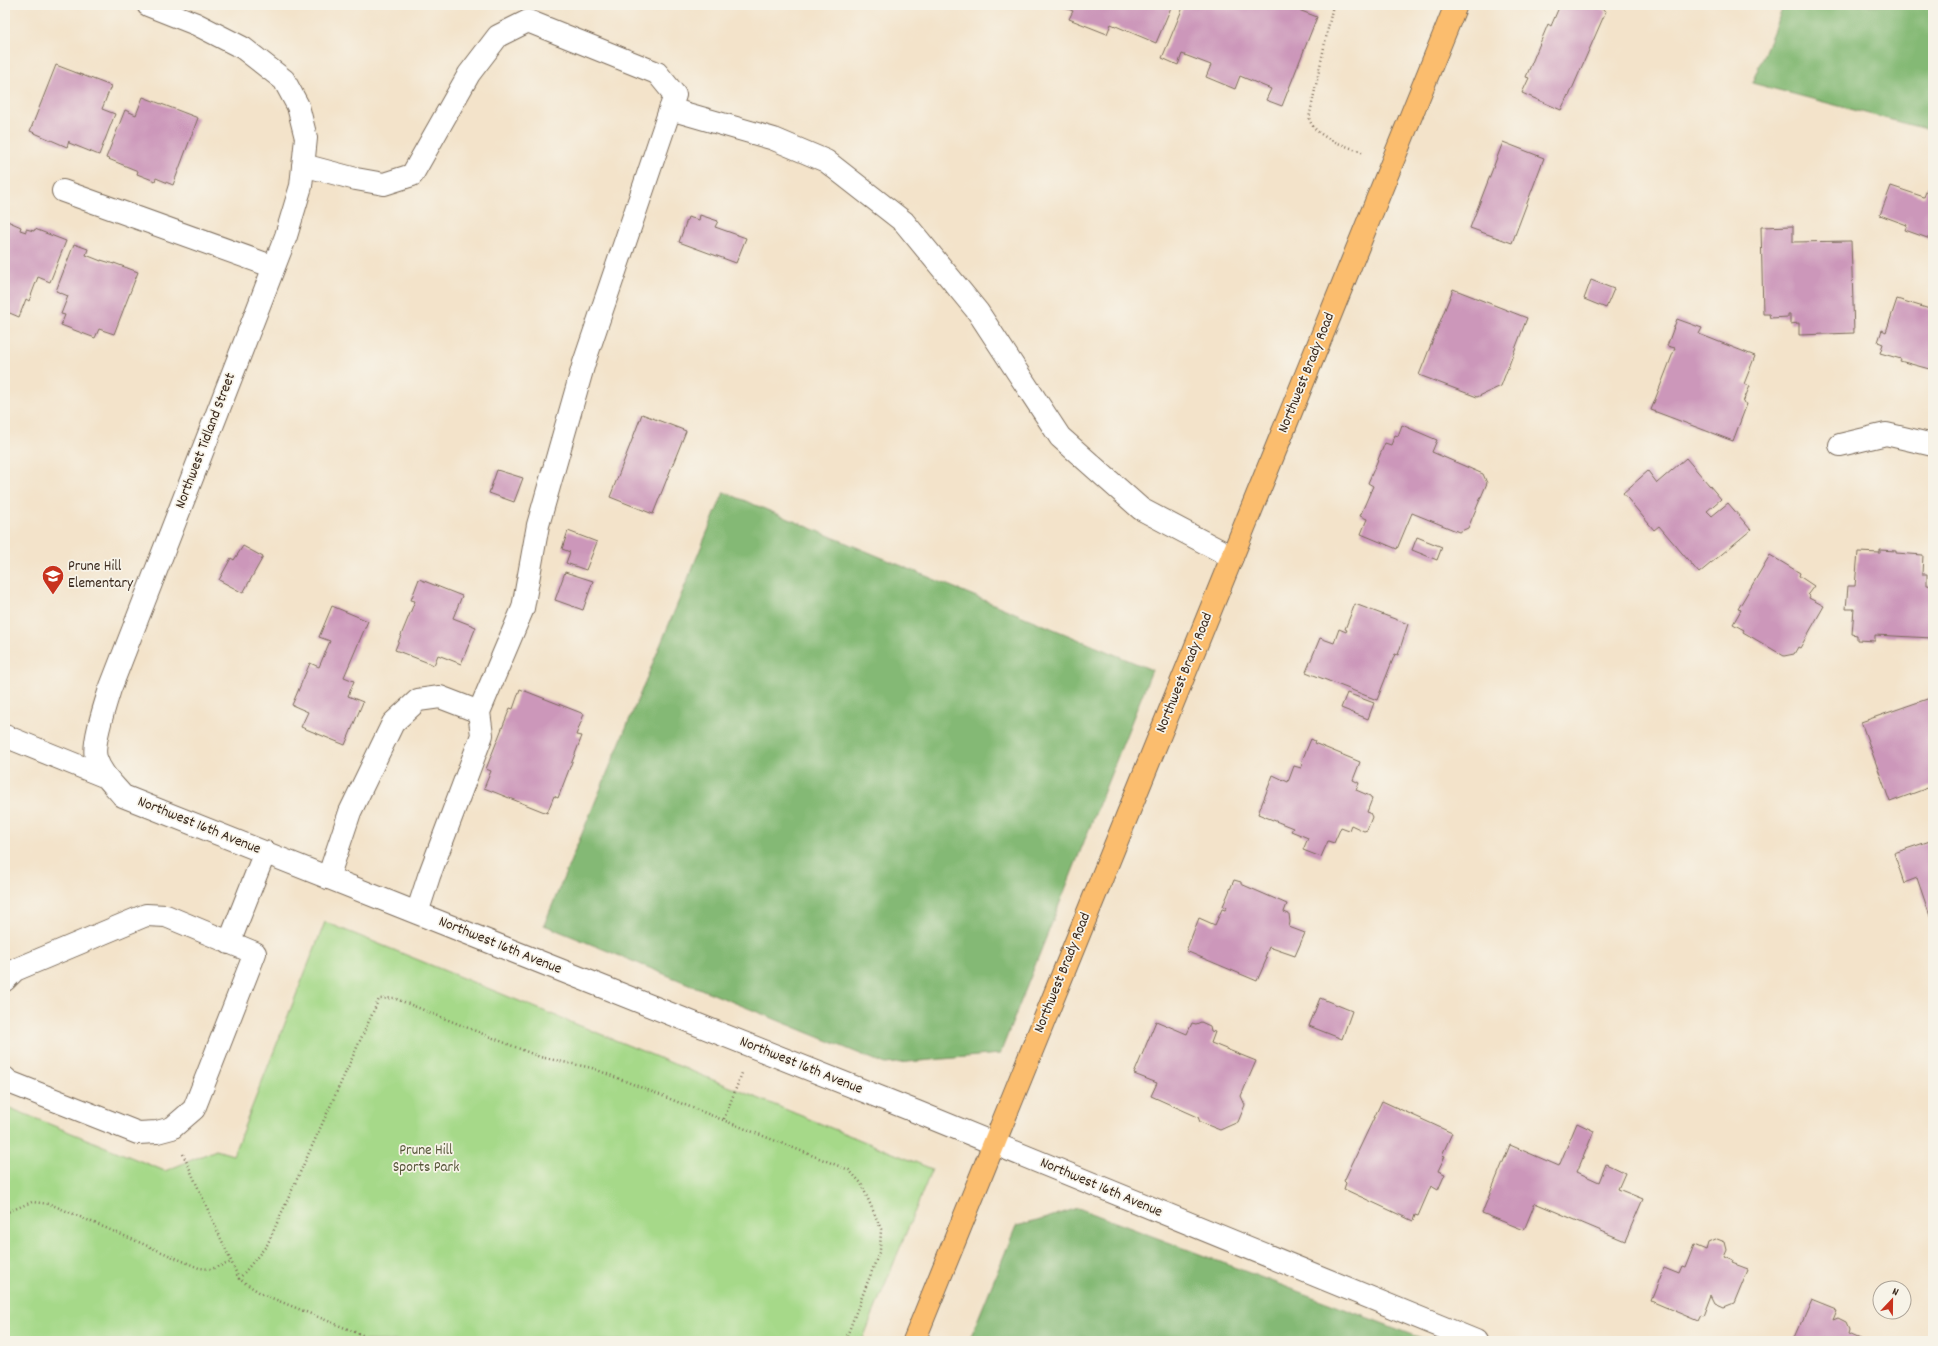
<svg xmlns="http://www.w3.org/2000/svg" width="1938" height="1346" viewBox="0 0 1938 1346" font-family="Dekko,sans-serif">
  <style>
    .green { fill: #a6d989; stroke: #708254 }
    .forest { fill: #84b975; stroke: #60724a }
    .building { fill: #cc97ba }
    .lines { fill: none; stroke-linecap: round; stroke-linejoin: round }
    .minor-casing { stroke: #7b6b5a; stroke-width: 24 }
    .major-casing { stroke: #7b6b5a; stroke-width: 24 }
    .path { stroke: #7b6b5a; stroke-width: 2.5; stroke-dasharray: 1 3; stroke-linecap: butt }
    .minor { stroke: #fff; stroke-width: 22 }
    .major { stroke: #fbbd6e; stroke-width: 22 }
    .labels { text-anchor: middle; dominant-baseline: central; stroke-width: 3.5; stroke-linejoin: round; paint-order: stroke }
    .street-label { font-size: 15px; fill: #3b2a1e; stroke: #f7f3e8 }
    .poi-label { font-size: 15px; fill: #3b2a1e; stroke: #f7f3e8; text-anchor: start }
    .park-label { font-size: 15px; fill: #565639; stroke: #f7f3e8 }
  </style>
  <rect width="100%" height="100%" fill="#f7f3e8"/>
  <filter id="ink" filterUnits="userSpaceOnUse"><feTurbulence type="fractalNoise" baseFrequency=".025" numOctaves="2"/><feDisplacementMap in="SourceGraphic" scale="8" xChannelSelector="R" yChannelSelector="G"/><feConvolveMatrix kernelMatrix="1 2 1 2 8 2 1 2 1" color-interpolation-filters="sRGB"/></filter>
  <filter id="wash" filterUnits="userSpaceOnUse"><feTurbulence type="fractalNoise" baseFrequency=".012" numOctaves="4" result="noise"/><feDisplacementMap in="SourceGraphic" scale="16" xChannelSelector="R" yChannelSelector="G"/><feGaussianBlur stdDeviation="0.9" result="paint"/><feColorMatrix in="noise" values="0 0 0 0 0 0 0 0 0 0 0 0 0 0 0 0 0 1.4 0 .05"/><feComposite in="paint" operator="in"/></filter>
  <g filter="url(#wash)">
    <rect width="100%" height="100%" fill="#f3e3ca"/>
    <path class="green" d="M325 922 932 1169 862 1341H5V1106L165 1171 216 1150 233 1155Z"/>
    <path class="forest" d="M1784 5H1933V131L1752 83Z
      M724 492 1152 670 1000 1054 885 1064 544 925Z
      M1078 1208 1429 1341H969L1016 1226 1037 1221Z"/>
    <g id="blocks">
      <path class="building" d="M1058 5H1172L1156 43 1111 24 1107 34 1069 19 1073 11Z
        M1184 5H1286L1317 17 1282 106 1266 100 1271 89 1240 76 1235 89 1206 77 1211 65 1182 54 1178 65 1162 58Z
        M1560 5H1593L1606 11 1569 96 1568 95 1561 110 1522 93 1529 78 1526 77 1548 24 1551 26Z
        M56 65 111 86 102 109 115 114 99 155 69 143V141L67 147 30 131Z
        M143 97 198 118 173 185 156 178 155 181 137 174 138 171 106 158 125 110 136 115Z
        M1503 142 1544 158 1512 243 1470 228Z
        M1933 174V240L1905 230 1907 225 1880 215 1891 186 1924 197Z
        M700 215 718 221 715 227 746 238 736 263 679 242 688 217 699 220Z
        M5 220 21 227 20 230 26 232V229L34 231 35 229 66 241 50 282 38 277 29 301 26 299 19 317 5 311Z
        M1793 226V242L1851 241 1854 333 1799 335V323L1790 324V314H1788V317L1770 318 1769 314H1763L1761 227Z
        M74 244 88 249 86 255 101 261V260L114 264V263L138 272 114 334 99 329 95 338 61 325 65 315 61 314 68 296 56 291Z
        M1591 280 1614 289 1606 308 1584 299Z
        M1453 289 1527 318 1501 386 1477 397 1419 375Z
        M1897 299 1933 310V370L1900 361 1901 359 1880 353 1883 344 1878 342 1882 330 1886 332Z
        M1677 319 1702 328 1699 334 1755 356 1744 384 1750 386 1743 402 1747 404 1733 441 1651 410 1675 348 1667 346Z
        M642 414 686 431 653 514 610 497Z
        M1402 425 1437 440 1432 452 1483 474 1487 483 1468 528 1459 532 1412 513 1397 549 1361 534 1367 519 1360 516 1373 486 1368 483 1385 443 1391 445 1395 435 1398 436Z
        M1686 458 1721 499 1707 511 1712 516 1728 503 1751 530 1699 573 1659 526 1654 530 1623 493 1648 471 1657 483Z
        M497 470 523 478 514 502 489 493Z
        M568 531 597 542 586 570 566 563 570 552 562 549Z
        M1417 537 1442 547 1437 560 1412 550Z
        M243 546 263 557 243 593 219 580 231 558 234 560Z
        M1880 550 1896 551V553L1923 555 1922 574H1927V585L1933 586 1932 638 1875 635V641L1857 640V635L1852 634 1854 609H1846L1848 586H1855L1858 552 1880 553Z
        M1770 555 1800 573 1799 576 1814 586 1808 594 1810 596 1809 598 1824 606 1800 648 1798 647 1794 654 1784 656 1743 632 1744 630 1733 624 1741 610 1738 609Z
        M565 572 593 581 583 610 555 600Z
        M419 579 462 596 453 618 476 627 461 664 438 655 434 665 395 650 415 601 411 600Z
        M1355 604 1408 624 1398 655 1395 654 1377 700 1306 672 1320 638 1334 643 1339 629 1346 632 1347 630 1345 629Z
        M332 606 368 621 344 677 354 681 348 696 363 702 345 745 301 727 308 712 292 705 310 663 319 667 330 641 319 637Z
        M520 689 584 714 576 735 582 736 558 798 554 796 547 813 484 788 491 771 486 769 510 708 513 709Z
        M1347 693 1374 703 1368 719 1341 708Z
        M1933 697V786L1890 802 1861 722Z
        M1311 739 1315 741 1314 743 1360 762 1353 780 1359 783 1356 790 1370 796 1372 799 1367 812 1370 813 1372 817 1367 830 1364 831 1351 825 1349 830 1341 827 1334 843 1328 841 1321 857 1303 850 1308 838 1291 831 1293 828 1258 814 1273 775 1288 782 1294 766 1301 768 1303 764 1301 763Z
        M1933 840V925L1917 878 1904 883 1894 853Z
        M1234 880 1241 882V884L1287 904 1284 912 1289 914 1290 922 1289 927 1305 933 1295 956 1269 947 1265 957 1267 958 1257 981 1186 951 1199 918 1215 925 1222 909 1225 910 1227 907 1223 906Z
        M1320 998 1352 1011 1342 1039 1309 1026Z
        M1156 1021 1187 1034 1192 1023 1196 1024 1201 1022 1210 1026 1211 1031 1215 1032 1211 1043 1256 1061 1241 1096 1245 1105 1238 1122 1220 1130 1200 1122 1198 1117 1151 1096 1157 1083 1134 1074Z
        M1382 1101 1452 1133 1442 1155 1445 1156 1438 1171 1445 1174 1438 1190 1431 1186 1418 1216 1415 1215 1413 1221 1344 1189 1346 1183 1344 1181Z
        M1577 1123 1594 1131 1577 1172 1599 1182 1606 1164 1625 1173 1618 1189 1643 1199 1625 1241 1535 1203 1524 1230 1482 1213 1510 1145 1559 1166Z
        M1717 1239 1725 1242 1727 1250 1724 1257 1733 1261 1732 1263 1748 1269 1734 1303 1724 1307 1715 1303 1711 1295 1703 1316 1701 1315 1698 1321 1651 1301 1664 1268 1679 1274 1682 1267 1685 1268 1694 1245 1706 1250 1708 1243Z
        M1812 1300 1837 1310 1833 1320 1838 1318 1846 1322 1849 1329 1848 1333 1866 1341H1794Z"/>
    </g>
  </g>
  <g filter="url(#ink)">
    <use href="#blocks" fill-opacity="0" stroke="#7b6b5a" stroke-width="1"/>
    <g class="lines">
      <g class="minor-casing">
        <path id="minor" d="M148 5 196 24 243 48 284 80 298 106 306 138 301 186 286 236 110 689C105 705 92 744 96 758 101 774 113 784 123 796L917 1112 1476 1341
          M670 109 774 139 826 161 904 222 978 312 1060 437 1141 509 1232 557
          M303 165 356 179 384 184 412 175 469 74 498 36 528 21 657 73 675 95 584 363 538 525 523 608 479 712
          M63 191 274 267
          M1840 445 1886 434 1933 445
          M5 736 106 777
          M328 878 350 812 393 723 418 700 440 697 479 712 482 735 429 876 417 913
          M229 943 265 852
          M5 980 15 970 146 915 166 916 255 953 194 1109 172 1128 157 1132 138 1133 9 1082 5 1078"/>
      </g>
      <g class="major-casing">
        <path id="major" d="M914 1341 1456 5"/>
      </g>
      <path class="path" d="M1333 5 1309 118C1315 139 1346 145 1364 153
        M724 1119 742 1073
        M183 1154 239 1279 262 1294 377 1341
        M5 1213 32 1202 50 1204 199 1268 211 1269 232 1262
        M239 1279 267 1245 379 999 394 998 540 1057 592 1068 849 1170 861 1183 881 1229 880 1250 845 1341"/>
      <use href="#minor" class="minor"/>
      <use href="#major" class="major"/>
    </g>
  </g>
  <defs>
    <g id="school-pin" transform="scale(1.15)"><path d="M0 17L-7.5 6A9.5 9.5 0 1 1 7.5 6Z" fill="#c8321e" stroke="#f7f3e8"/><path d="M0-5L7-2L0 1L-7-2ZM-4 1L0 2.5L4 1V4Q0 6-4 4Z" fill="#fff"/></g>
  </defs>
  <g fill-rule="evenodd">
    <use href="#school-pin" x="53" y="576"/>
  </g>
  <g class="labels">
    <g class="street-label">
      <text transform="translate(1307 373) rotate(-68)">Northwest Brady Road</text>
      <text transform="translate(206 441) rotate(-69)">Northwest Tidland Street</text>
      <text transform="translate(1185 673) rotate(-68)">Northwest Brady Road</text>
      <text transform="translate(199 826) rotate(22)">Northwest 16th Avenue</text>
      <text transform="translate(500 946) rotate(22)">Northwest 16th Avenue</text>
      <text transform="translate(1063 973) rotate(-68)">Northwest Brady Road</text>
      <text transform="translate(801 1066) rotate(22)">Northwest 16th Avenue</text>
      <text transform="translate(1101 1188) rotate(23)">Northwest 16th Avenue</text>
    </g>
    <g class="poi-label">
      <text x="68" y="567">Prune Hill<tspan x="68" dy="17">Elementary</tspan></text>
    </g>
    <g class="park-label">
      <text x="426" y="1151">Prune Hill<tspan x="426" dy="17">Sports Park</tspan></text>
    </g>
  </g>
  <rect width="1938" height="1346" fill="none" stroke="#f7f3e8" stroke-width="20"/>
  <g transform="translate(1892 1300) rotate(22)"><circle r="19" fill="#f7f3e8" stroke="#aca397"/>
  <path d="M0-3L7 15L0 10L-7 15Z" fill="#c8321e"/>
  <text y="-6" font-size="11" font-weight="bold" text-anchor="middle" fill="#3b2a1e">N</text>
  </g>
</svg>
